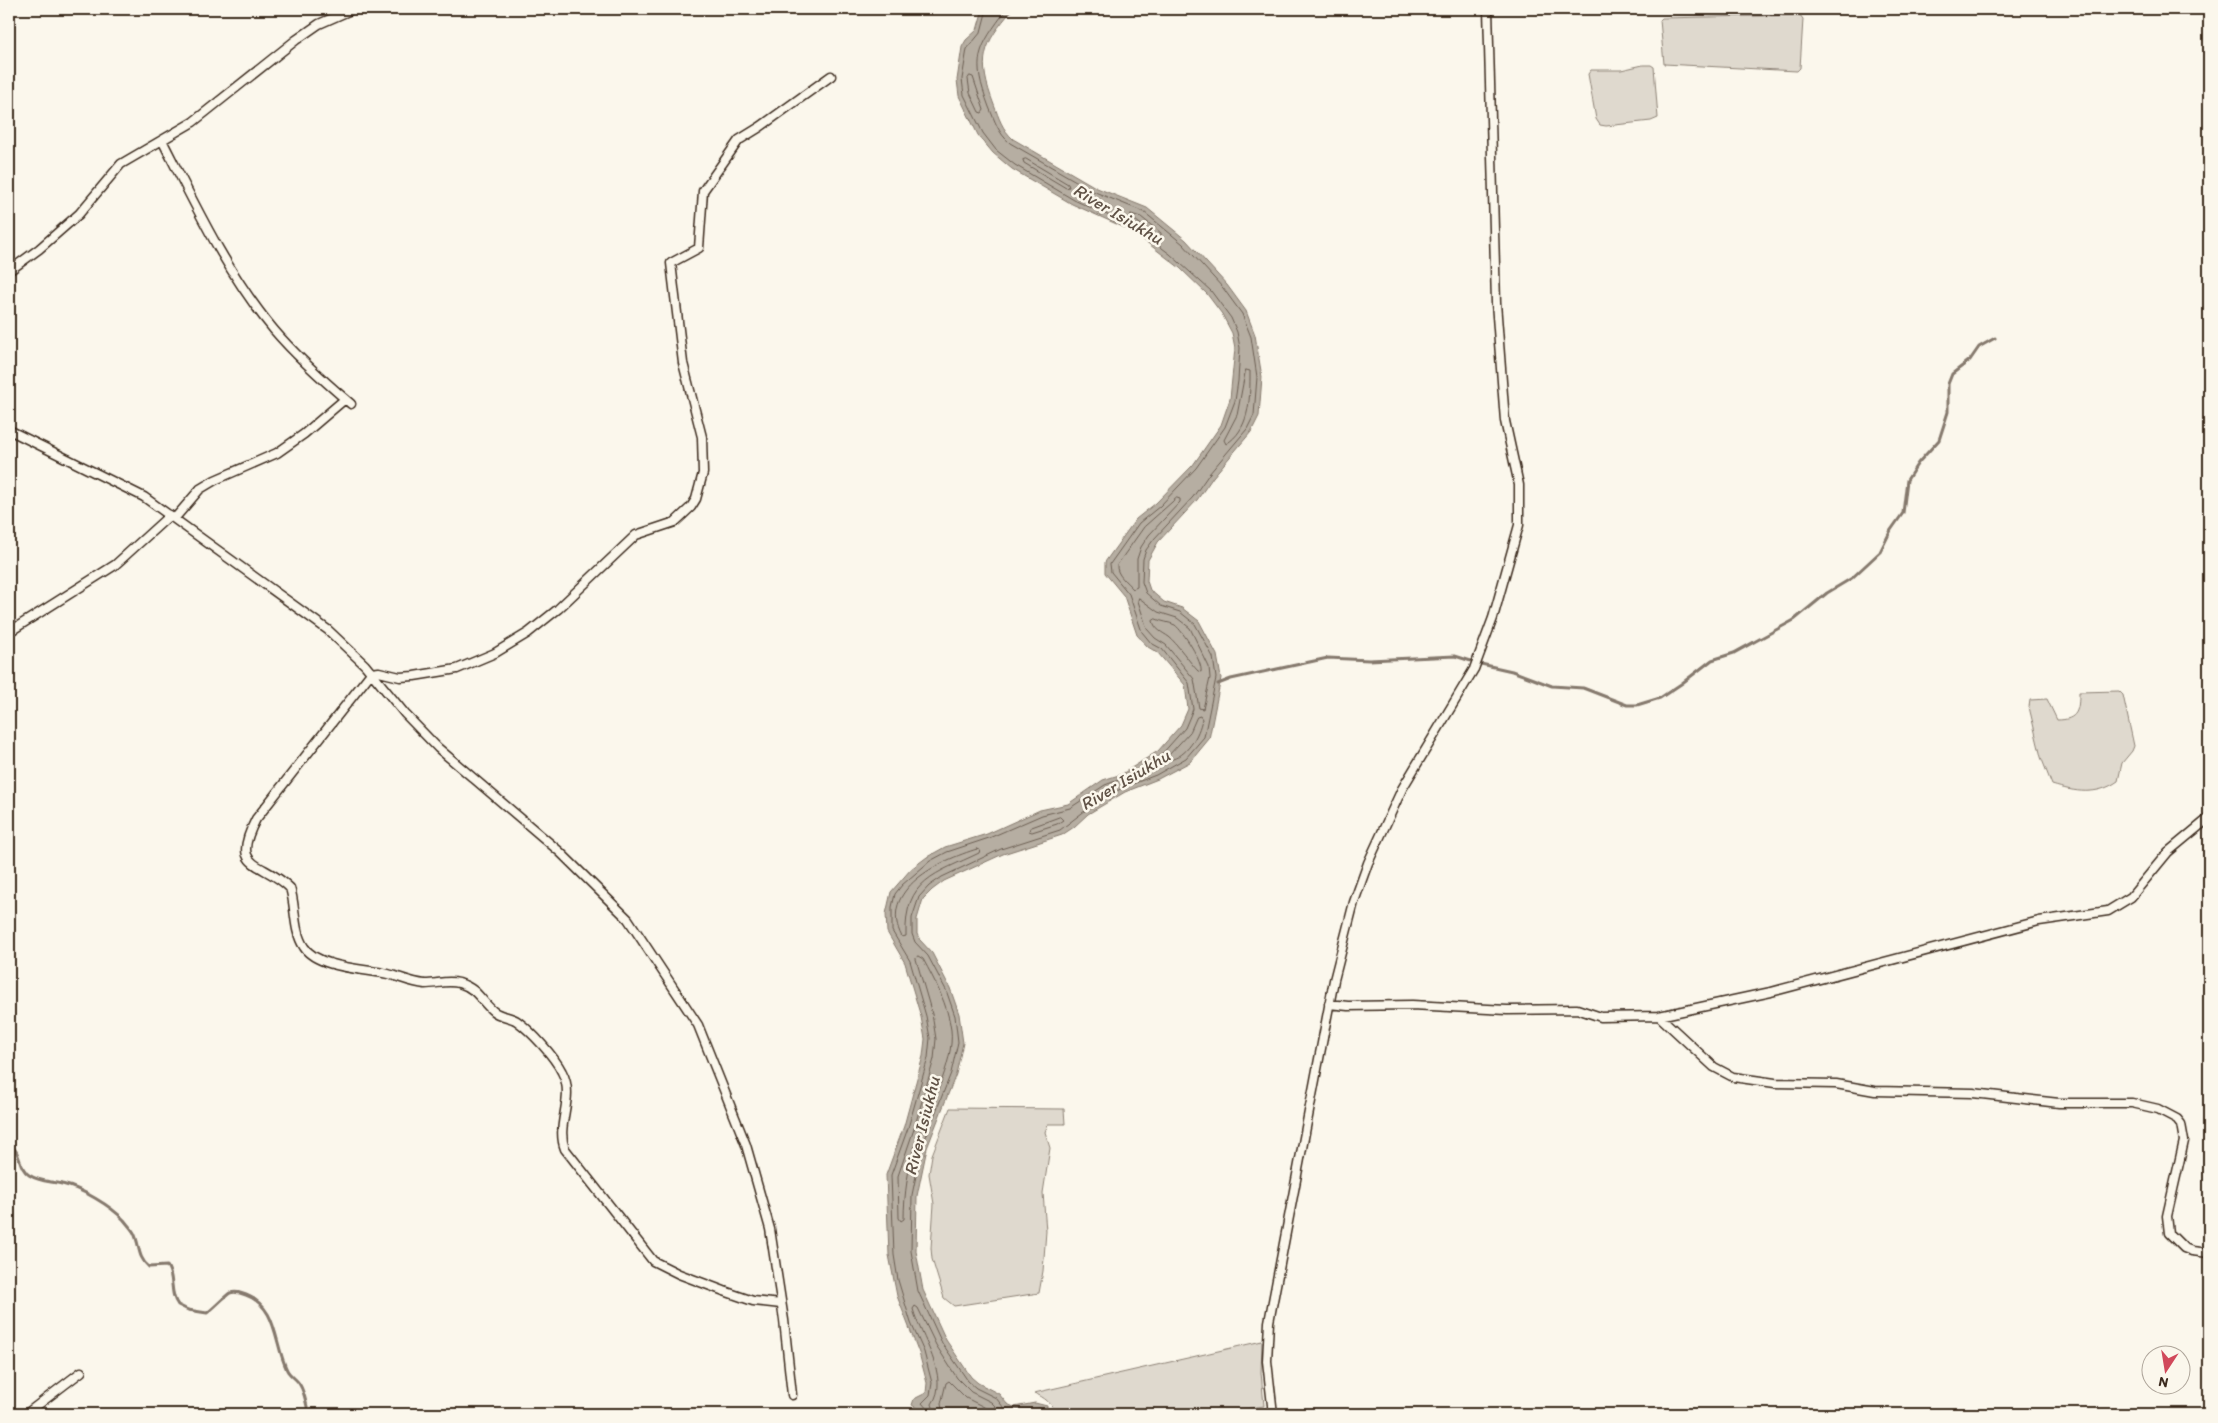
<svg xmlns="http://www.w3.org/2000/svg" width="2218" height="1423" viewBox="0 0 2218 1423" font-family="Itim,sans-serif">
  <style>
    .green { fill: #dfd9ce; stroke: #8d8276 }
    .water { fill: #b6aea2; stroke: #85796d }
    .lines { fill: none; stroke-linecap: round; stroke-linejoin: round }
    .shore { stroke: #6c5f53; stroke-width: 1 }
    .stream { stroke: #85796d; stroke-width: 3 }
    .street-casing { stroke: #3b2a1e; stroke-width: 11 }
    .street { stroke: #fbf7ec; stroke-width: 8 }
    .labels { text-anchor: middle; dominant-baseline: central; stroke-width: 5; stroke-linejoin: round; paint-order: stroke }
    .water-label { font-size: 18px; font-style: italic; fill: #605246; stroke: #fbf7ec }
  </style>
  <rect width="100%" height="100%" fill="#fbf7ec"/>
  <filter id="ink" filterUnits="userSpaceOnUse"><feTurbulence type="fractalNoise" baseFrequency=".02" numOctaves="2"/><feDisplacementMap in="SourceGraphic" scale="10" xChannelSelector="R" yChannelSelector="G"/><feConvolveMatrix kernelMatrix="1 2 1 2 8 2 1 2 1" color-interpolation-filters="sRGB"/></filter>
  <g filter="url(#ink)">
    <path class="green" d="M1800 15 1803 19 1800 68 1797 71 1664 64 1660 20 1662 18Z
      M1643 65H1651L1654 67 1658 118 1651 121 1606 126 1600 125 1596 119 1588 74 1591 70H1621Z
      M2119 691 2123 695 2134 746 2132 751 2122 763 2118 781C2097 796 2075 792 2052 785L2041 757 2029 707 2030 700 2047 699 2057 720C2078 720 2079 710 2079 692Z
      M950 1108 1064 1109 1065 1124H1048L1045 1132 1050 1148 1043 1193 1046 1231 1043 1271 1039 1293 954 1306 944 1298 932 1259 931 1248 934 1204 929 1174 932 1155Z
      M1262 1341 1261 1372 1264 1406 1212 1414H1056C1053 1404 1044 1397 1034 1393Z"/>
    <path class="water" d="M983 9H1013C982 45 977 60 994 105 999 118 1002 129 1013 139L1097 188 1147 208 1186 240 1227 285 1246 311 1255 335 1262 377 1259 416 1251 432 1213 477 1197 500 1158 542 1148 560 1147 581 1150 590 1164 602 1182 608 1199 621 1217 655 1221 678 1209 739 1190 762 1158 779 1125 792 1088 814 1074 827 1062 835 1003 854 944 881 932 890 923 899 917 919V934L920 940 932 953 950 988 959 1014 963 1043 956 1074 927 1148 917 1196 916 1251 923 1290 946 1340 971 1377 978 1383 999 1394 1007 1404 1014 1407 1035 1403 1047 1406V1414H926L912 1405 914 1399 926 1393 927 1383 919 1353 897 1296 889 1255 886 1175 904 1126 923 1056 925 1039 921 1017 905 963 887 932 886 914 891 892 911 869 927 857 945 847 987 834 1040 810 1068 804 1103 780 1122 774 1158 751 1181 725 1188 709 1185 685 1158 653 1148 647 1137 635 1124 596 1105 573V562L1136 519 1156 503 1193 465 1221 425 1230 399 1235 348 1232 333 1222 314 1207 294 1180 268 1132 231 1072 204 1012 169 993 153 978 135 959 96 957 80 962 47 966 40 977 30Z"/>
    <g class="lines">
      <path class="shore" d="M1007 9C977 49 971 59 989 107 995 121 998 133 1010 143L1095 192 1144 212 1183 244 1223 288 1242 314 1251 337 1257 377 1254 415 1247 429 1209 474 1193 497 1154 539 1146 550 1143 559 1142 582 1146 593 1161 606 1180 612 1195 624 1213 657 1216 678 1204 737 1186 758 1156 775 1122 788 1086 810 1060 830 1001 849 942 877 929 886 919 897 912 918V934L915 942 928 956 946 990 955 1016 958 1042 951 1073 922 1147 912 1195 911 1251 918 1291 942 1343 968 1381 976 1388 996 1398 1004 1408 1012 1411 1040 1408 1043 1414
        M970 76 973 77 984 110 982 113 979 112 970 93 968 79Z
        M1026 159 1068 184 1069 187 1066 188 1024 163 1023 160Z
        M1131 214 1141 217 1161 233V237H1158L1132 218Z
        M1246 370 1250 371V377C1250 401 1249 430 1226 444L1224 440 1237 415Z
        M1177 498 1180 499V502L1149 535 1141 547 1137 559V587L1133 589C1127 582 1116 575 1117 565L1144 527Z
        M1139 598 1158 612 1177 618 1190 628 1209 667 1210 678 1203 709 1199 708 1194 679 1166 645 1155 638 1147 629 1138 601Z
        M1156 619C1162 622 1169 622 1175 625 1183 631 1203 662 1201 672L1198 671C1191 664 1176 642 1169 637 1162 632 1155 630 1153 621Z
        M1197 717 1200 716 1202 719C1199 735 1187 757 1169 760L1168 756 1190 732Z
        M1060 817 1063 820 1057 824 1032 832 1029 831 1030 828Z
        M977 849 980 850 979 853C936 874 904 879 906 936L902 937C877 889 941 860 977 849Z
        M918 956 923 959C935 981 948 1005 951 1030 955 1063 927 1112 916 1143 908 1167 904 1195 904 1219L901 1221 899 1218 898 1176 914 1129 934 1059 936 1039 932 1014 916 959Z
        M929 1414 928 1410 922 1403 930 1395 932 1383 924 1352 911 1323 898 1280 894 1255 891 1175 908 1128 928 1058 930 1038 926 1016 910 961 892 931V907L895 894 902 885 930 861 947 852 989 838 1042 815 1070 808 1105 785 1124 778 1146 766 1161 755 1185 728 1193 709 1189 683 1162 649 1151 643 1142 632 1129 594 1111 572 1110 564 1139 523 1160 506 1196 468 1225 427 1235 401 1238 381 1240 348 1237 332 1231 318 1211 291 1170 254 1134 227 1074 200 1015 165 996 150 983 133 964 95 962 79 967 49 981 32 987 9
        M935 1414 932 1404C951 1377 920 1336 913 1309L915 1306 918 1308 936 1345 957 1378 971 1392 991 1402 1003 1414
        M943 1414 941 1404 946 1383 949 1381 966 1398 984 1407 992 1414"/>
      <path class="stream" d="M1481 664 1512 671 1552 686 1583 688 1627 705H1637L1660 698 1681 684 1712 660 1734 653 1794 620 1827 593 1852 578 1880 552 1891 530 1903 513 1907 480 1918 463 1939 440 1948 412V384L1952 374 1970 360 1979 347 1995 338
        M1218 684 1231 679 1328 658 1369 660 1455 656 1471 661
        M9 1145C22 1151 17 1167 29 1175 40 1182 50 1181 62 1184 81 1188 111 1206 124 1220 127 1224 132 1229 134 1233 140 1245 137 1257 149 1267L167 1266C175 1277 169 1294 178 1305L188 1310 207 1313C213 1309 227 1294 230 1293 236 1291 241 1293 246 1295 278 1307 274 1344 287 1370 290 1376 297 1379 300 1385 305 1393 306 1405 309 1414"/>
      <g class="street-casing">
        <path id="street" d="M163 142C195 205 228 275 274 330 297 357 324 381 351 404
          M9 271 39 249 79 214 121 164 193 122 296 40 319 24 353 9
          M9 430 144 497 328 630 365 665 405 714 438 748 560 852 628 919 698 1025 746 1145 770 1229 784 1320 792 1395
          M175 518 200 489 215 480 277 453 304 434 345 399
          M9 632 115 565 170 515
          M1329 1004 1348 1006 1412 1005 1507 1010 1577 1009 1601 1017 1659 1016 1771 992 2039 921 2108 911 2131 897 2168 852 2209 818
          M1659 1016 1714 1067 1733 1077 1775 1083 1836 1084 1875 1091 1973 1093 2059 1103H2132L2158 1109 2177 1119 2181 1124 2184 1141 2167 1216 2169 1233 2184 1248 2192 1251 2209 1253
          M781 1304 753 1301 724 1291 679 1274 653 1261 565 1149C555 1124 576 1098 562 1072 554 1056 532 1032 517 1021 510 1016 500 1017 493 1011 480 1000 478 989 459 983 447 980 437 984 425 984 412 983 400 977 388 974 366 969 317 968 304 947 293 931 296 906 290 888 262 860 229 871 256 819L371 673 379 672 400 677 414 676 457 669 495 653 528 633 558 609 636 535 675 522 691 507 696 499 703 473 702 437 683 363 671 263 699 248 703 191 739 140 760 127 831 76
          M26 1414 81 1372
          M1273 1414 1267 1361 1269 1322 1334 980 1354 902 1368 863 1402 789 1474 669 1493 618 1519 525V485L1505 421 1496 303 1488 9"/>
      </g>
      <use href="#street" class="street"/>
    </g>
  </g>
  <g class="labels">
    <g class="water-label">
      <text transform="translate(1118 214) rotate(31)">River Isiukhu</text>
      <text transform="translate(1125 780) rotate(-31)">River Isiukhu</text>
      <text transform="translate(922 1126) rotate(-76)">River Isiukhu</text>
    </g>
  </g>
  <rect width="2218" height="1423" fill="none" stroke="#fbf7ec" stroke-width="30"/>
  <rect x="15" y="15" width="2188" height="1393" fill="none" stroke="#3b2a1e" stroke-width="2" filter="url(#ink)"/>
  <g transform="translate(2166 1370) rotate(192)"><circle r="24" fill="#fbf7ec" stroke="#aea59a"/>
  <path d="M0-4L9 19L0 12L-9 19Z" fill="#d1495b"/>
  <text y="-8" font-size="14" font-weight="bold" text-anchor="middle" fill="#3b2a1e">N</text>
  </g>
</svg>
